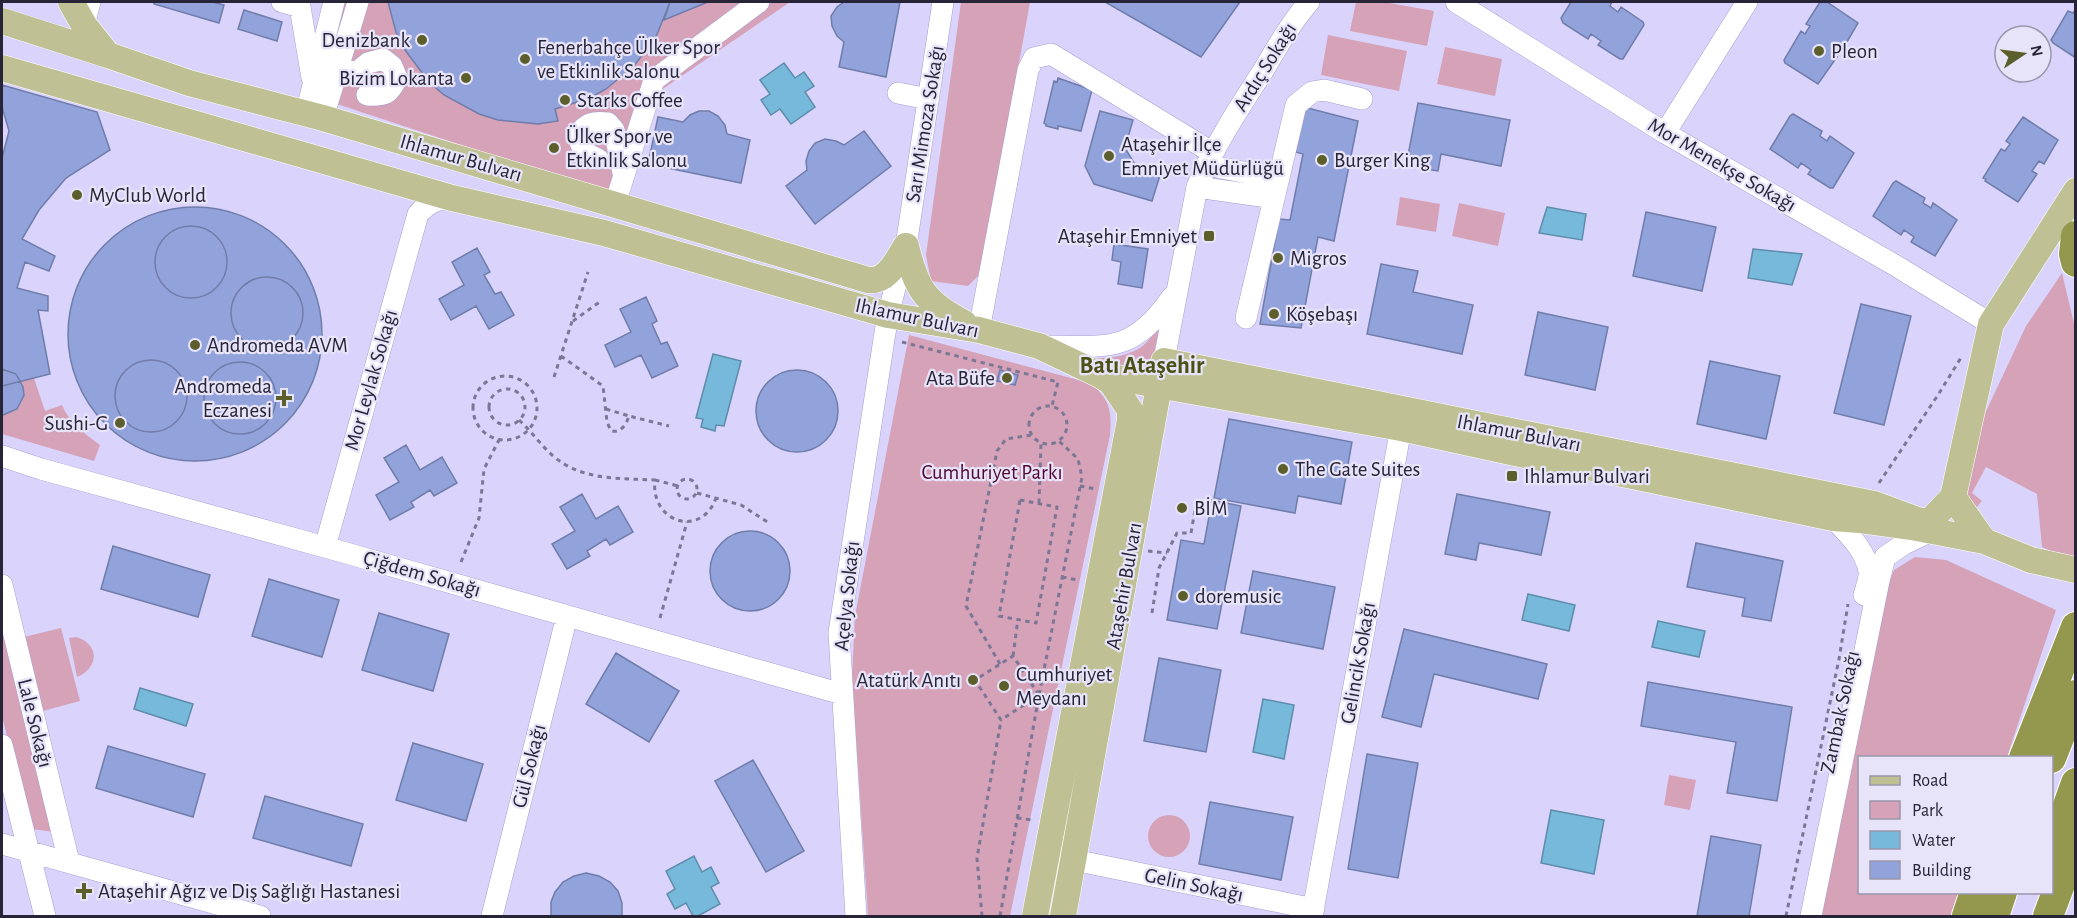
<svg xmlns="http://www.w3.org/2000/svg" width="2077" height="918" viewBox="0 0 2077 918" font-family="'Alegreya Sans',sans-serif">
  <style>
    .green { fill: #d5a2b8 }
    .water { fill: #76b9db; stroke: #5e8caa; stroke-width: 1.5 }
    .building { fill: #92a2da; stroke: #707daa; stroke-width: 1.5 }
    .lines { fill: none; stroke-linecap: round; stroke-linejoin: round }
    .minor-casing { stroke: #a79fd0; stroke-width: 22 }
    .major-casing { stroke: #fff; stroke-width: 27 }
    .highway-casing { stroke: #fff; stroke-width: 32 }
    .path { stroke: #7c7795; stroke-width: 3; stroke-dasharray: 4.5 4.5; stroke-linecap: butt }
    .minor { stroke: #fff; stroke-width: 21 }
    .major { stroke: #bfc195; stroke-width: 26 }
    .highway { stroke: #94984f; stroke-width: 30 }
    .poi-dot { fill: #5c5f2c; stroke: #e7e4f9; stroke-width: 2 }
    .labels { text-anchor: middle; dominant-baseline: central; stroke-width: 4.5; stroke-linejoin: round; paint-order: stroke }
    .poi-label { font-size: 21px; fill: #272437; stroke: #e7e4f9; text-anchor: start }
    .street-label { font-size: 21px; fill: #272437; stroke: #e7e4f9 }
    .park-label { font-size: 21px; fill: #520632; stroke: #e7e4f9 }
    .quarter-label { font-size: 24px; font-weight: bold; fill: #4d5014; stroke: #e7e4f9 }
  </style>
  <rect width="100%" height="100%" fill="#dad4fd"/>
  <path class="green" d="M343 2H790L654 95 621 198 319 98Z
    M961 2H1030L981 273 968 286 931 281 926 255Z
    M1356 2H1384L1434 11 1427 46 1350 31Z
    M1328 35 1407 51 1399 91 1321 75Z
    M1445 47 1502 59 1495 96 1437 84Z
    M1400 197 1440 204 1436 232 1396 225Z
    M1459 203 1505 213 1498 246 1452 236Z
    M2062 273 2076 332 2075 562 2042 547 2037 494 1986 467 1972 493 1982 501 1976 508 1967 500 1961 482 1974 437 2026 326Z
    M2 308 29 363 45 411 62 405C69 422 85 434 100 445L94 461 2 434Z
    M1159 328 1150 376 1090 359V358C1108 359 1133 356 1146 343 1151 338 1155 332 1159 328Z
    M909 335 1090 383C1110 399 1112 411 1110 435L1010 916H868L852 677 855 616Z
    M1915 557 1946 560 2056 610 2007 757 1860 758V892L1962 893 1954 916H1817L1885 594 1894 570Z
    M2 621 55 832 30 829 2 716Z
    M61 628 80 701 43 711 24 637Z
    M76 637C100 644 99 668 77 677L69 638Z
    M1669 775 1696 780 1690 810 1664 805Z
    M1148 836a21 21 0 1 1 42 0a21 21 0 1 1-42 0Z"/>
  <path class="water" d="M784 63 795 78 804 72 814 86 805 92 815 107 791 124 780 109 771 115 761 100 770 94 760 80Z
    M1547 207 1586 214 1582 240 1539 233Z
    M1753 249 1802 254 1792 285 1748 278Z
    M713 354 741 361 724 426 716 425 715 431 701 427 703 419 696 418Z
    M1528 594 1575 605 1569 631 1522 620Z
    M1658 621 1705 631 1699 657 1652 647Z
    M140 688 193 704 186 726 134 709Z
    M1263 699 1294 705 1284 759 1253 752Z
    M1551 810 1604 820 1594 874 1541 863Z
    M694 856 702 872 711 867 719 883 711 887 720 904 698 916H693L686 903 675 909 667 894 675 889 666 871Z"/>
  <path class="building" d="M154 2H213L224 5 219 23 154 4Z
    M388 2H670L656 37 634 66 606 89 590 98 555 109 558 121 538 124 498 120 479 114 444 95 429 82 405 50 396 32Z
    M670 2H708L664 20Z
    M844 2H900L886 77 839 67 844 42 837 36 832 26 831 16 837 7Z
    M1105 2H1240L1201 57Z
    M1571 2H1612L1610 6 1618 12 1621 7 1643 22 1644 25 1623 59H1620L1598 45 1601 41 1591 34 1588 39 1563 23 1561 18Z
    M1820 2H1827L1858 23 1844 47 1839 43 1832 53 1837 57 1818 84 1785 63 1784 60 1801 31 1805 34 1810 26 1806 24Z
    M2076 9V58L2053 43 2051 40 2068 11 2073 13Z
    M244 10 282 22 277 41 238 29Z
    M1058 78 1092 90 1081 131 1058 126V129L1046 126V124L1044 123 1054 81 1057 82Z
    M2 85 97 112 110 150 66 178 39 210 22 239 55 256 49 271 25 262 17 288 48 296V311L38 310 50 374 2 386V158L9 131 2 107Z
    M1418 103 1510 120 1501 166 1441 154 1438 171 1406 166Z
    M1300 106 1358 121 1334 241 1318 237 1301 328 1260 324 1279 219 1290 220 1303 154 1292 151Z
    M699 111H709L718 116 725 125 727 134 750 140 741 183 648 164 658 117 683 122 690 115Z
    M1100 111 1133 120 1125 148 1134 163 1161 172 1152 201 1094 184 1085 166Z
    M1793 114 1822 131 1820 136 1827 141 1830 136 1854 153 1833 188H1830L1808 174 1811 170 1801 163 1798 168 1770 149 1790 116Z
    M2023 117 2058 140 2044 164 2039 161 2032 171 2037 174 2018 202 1985 181 1986 179 1983 178 2001 149 2005 151 2010 144 2006 141Z
    M864 131 891 166 815 224 786 186 807 170 806 161 809 151 815 143 825 139 836 141 844 145Z
    M1896 181 1925 198 1923 203 1931 208 1933 203 1957 220 1935 256 1911 242 1914 237 1904 230 1901 235 1873 216 1893 183Z
    M68 334a127 127 0 1 1 254 0a127 127 0 1 1-254 0Z
    M1646 212 1716 227 1702 291 1633 276Z
    M155 262a36 36 0 1 1 72 0a36 36 0 1 1-72 0Z
    M1114 244 1148 249 1142 288 1118 284 1121 262 1112 260Z
    M477 248 490 272 484 275 495 294 501 292 514 315 489 329 476 306 451 320 439 299 464 285 452 262Z
    M1381 264 1418 271 1413 292 1473 305 1462 354 1367 334Z
    M231 313a36 36 0 1 1 72 0a36 36 0 1 1-72 0Z
    M646 297 657 321 652 324 661 344 667 342 678 366 652 378 641 355 615 367 605 345 631 332 620 309Z
    M1861 304 1911 316 1884 425 1834 413Z
    M1538 312 1608 327 1595 390 1525 375Z
    M115 396a36 36 0 1 1 72 0a36 36 0 1 1-72 0Z
    M1710 361 1780 376 1766 439 1697 424Z
    M204 398a36 36 0 1 1 72 0a36 36 0 1 1-72 0Z
    M2 369 16 374 23 387 24 395 17 409 3 415H2Z
    M1000 370 1018 375 1015 385 997 381Z
    M756 411a41 41 0 1 1 82 0a41 41 0 1 1-82 0Z
    M1229 419 1352 442 1341 504 1298 496 1295 513 1214 498Z
    M406 445 420 470 442 457 457 483 434 496 430 490 411 502 414 507 390 520 376 495 399 482 384 458Z
    M582 494 596 519 618 506 633 532 610 545 606 539 587 551 590 556 567 569 552 544 575 531 560 507Z
    M1457 494 1550 512 1541 555 1479 543 1476 560 1445 554Z
    M1212 500 1241 506 1217 629 1167 620 1181 540 1204 544Z
    M710 571a40 40 0 1 1 80 0a40 40 0 1 1-80 0Z
    M1696 543 1783 561 1771 621 1742 616 1745 598 1687 587Z
    M113 546 210 575 198 617 101 589Z
    M1253 571 1335 587 1323 649 1241 633Z
    M269 579 339 600 322 657 252 636Z
    M379 613 449 634 433 691 362 670Z
    M1404 629 1547 664 1538 699 1434 674 1421 727 1382 717Z
    M616 653 679 691 649 742 586 704Z
    M1159 658 1221 670 1206 752 1144 741Z
    M1648 682 1792 707 1777 801 1727 793 1736 742 1641 726Z
    M413 743 483 764 466 821 396 800Z
    M108 746 205 774 193 817 96 788Z
    M1367 754 1418 763 1398 878 1348 869Z
    M753 760 804 851 766 872 715 781Z
    M265 796 363 824 351 866 253 838Z
    M1210 802 1293 817 1281 880 1199 864Z
    M1711 836 1761 845 1749 916H1697Z
    M586 873 599 876 610 882 618 891 622 903V916H551V902L555 892 563 882 574 876Z"/>
  <g class="lines">
    <g class="minor-casing">
      <path id="minor" d="M282 2 300 7 312 78
        M1456 2 1665 133 1898 267 1991 324
        M84 25 90 2
        M337 68 356 73 368 63 383 59 392 66 397 78C389 95 385 96 367 95
        M898 93 928 99
        M306 113 334 2
        M323 118 358 2
        M1665 133 1747 2
        M598 159C585 153 581 149 578 135 586 123 593 121 608 123L614 130 623 173
        M1206 165 1279 179
        M1197 187 1274 198
        M615 204 654 80 759 2
        M1246 318 1296 105 1312 92 1324 90 1362 99
        M979 330 1028 70 1034 58 1051 54 1213 153
        M1043 346C1106 346 1132 355 1172 297
        M1161 376 1197 187C1214 146 1239 108 1263 71 1277 47 1291 23 1309 2
        M2 456 41 469 325 547 842 694
        M1833 518C1847 533 1865 549 1869 571 1870 578 1866 588 1864 595
        M325 547 418 214C428 203 437 199 452 198
        M2 585 69 862
        M2 745 45 916
        M2 844 260 916
        M1074 860 1314 909
        M492 916 567 616
        M856 916 839 633 884 339 888 315 906 246 943 2
        M1312 916 1401 428
        M1811 916 1879 581 1885 557 1904 544 1931 531"/>
    </g>
    <g class="major-casing">
      <path id="major" d="M71 2 84 25 108 55
        M2 21 108 55 189 83 323 118 868 280C888 282 897 260 906 246
        M2 68 452 198 604 233 888 315 979 330 1039 346 1100 375 1111 382 1130 410V420L1035 916
        M906 246C916 288 924 302 964 323
        M1164 361 1874 504 1920 521H1926L1932 519 1953 497
        M1101 375 1401 428 1520 454 1623 474 1833 518 1860 520 1912 527 1984 541 2031 560 2076 570
        M1984 541 1953 497 1991 324 2076 191
        M1063 916 1159 386"/>
    </g>
    <g class="highway-casing">
      <path id="highway" d="M2076 236 2074 254 2076 262
        M2024 758 2076 627
        M2051 758 2076 695
        M2052 850 2076 783
        M1967 916 1975 892
        M1994 916 2002 892
        M2048 916 2076 842"/>
    </g>
    <path class="path" d="M573 321 601 301
      M902 342 1058 382 1052 406
      M561 356 603 386 607 422 611 431C621 433 626 425 629 416L669 426
      M473 408a32 32 0 1 1 64 0a32 32 0 1 1-64 0Z
      M554 377 588 272
      M489 407a18 18 0 1 1 36 0a18 18 0 1 1-36 0Z
      M1029 425a19 19 0 1 1 38 0a19 19 0 1 1-38 0Z
      M606 409 629 416
      M519 420C531 431 540 444 552 455 581 481 619 478 655 480 650 522 701 539 716 498
      M677 489a10 10 0 1 1 20 0a10 10 0 1 1-20 0Z
      M655 480 678 486
      M1879 483 1938 395 1962 356
      M1080 486 1096 489
      M697 493 741 505 769 523
      M1020 500 1057 507 1036 623 999 616Z
      M1039 503 1041 443
      M1148 551 1167 553
      M461 562 479 518 484 469 499 440
      M1062 577 1078 580
      M1152 613 1159 568 1177 533H1191L1195 510
      M660 618 687 522
      M1013 656 1018 619
      M1000 664 966 606 997 451 1006 439 1032 435
      M1039 695 1001 720 975 680 1013 656 1039 695 1056 700
      M1017 818 1033 820
      M982 916 977 858 1001 720
      M1000 916 1039 695 1082 477 1078 459 1059 441
      M1786 916 1839 659 1848 604"/>
    <use href="#minor" class="minor"/>
    <use href="#major" class="major"/>
    <use href="#highway" class="highway"/>
  </g>
  <g class="poi-dot">
    <circle cx="422" cy="40" r="6"/>
    <circle cx="1819" cy="51" r="6"/>
    <circle cx="525" cy="59" r="6"/>
    <circle cx="466" cy="78" r="6"/>
    <circle cx="565" cy="100" r="6"/>
    <circle cx="554" cy="148" r="6"/>
    <circle cx="1109" cy="156" r="6"/>
    <circle cx="1322" cy="160" r="6"/>
    <circle cx="77" cy="195" r="6"/>
    <rect x="1203" y="230" width="12" height="12" rx="3"/>
    <circle cx="1278" cy="258" r="6"/>
    <circle cx="1274" cy="314" r="6"/>
    <circle cx="195" cy="345" r="6"/>
    <circle cx="1007" cy="378" r="6"/>
    <path d="M281 389h6v6h6v6h-6v6h-6v-6h-6v-6h6z"/>
    <circle cx="120" cy="423" r="6"/>
    <circle cx="1283" cy="469" r="6"/>
    <rect x="1506" y="470" width="12" height="12" rx="3"/>
    <circle cx="1182" cy="508" r="6"/>
    <circle cx="1183" cy="596" r="6"/>
    <circle cx="973" cy="680" r="6"/>
    <circle cx="1004" cy="686" r="6"/>
    <path d="M81 882h6v6h6v6h-6v6h-6v-6h-6v-6h6z"/>
  </g>
  <g class="labels">
    <g class="poi-label">
      <text x="410" y="40" text-anchor="end">Denizbank</text>
      <text x="537" y="47">Fenerbahçe Ülker Spor<tspan x="537" dy="24">ve Etkinlik Salonu</tspan></text>
      <text x="1831" y="51">Pleon</text>
      <text x="454" y="78" text-anchor="end">Bizim Lokanta</text>
      <text x="577" y="100">Starks Coffee</text>
      <text x="566" y="136">Ülker Spor ve<tspan x="566" dy="24">Etkinlik Salonu</tspan></text>
      <text x="1121" y="144">Ataşehir İlçe<tspan x="1121" dy="24">Emniyet Müdürlüğü</tspan></text>
      <text x="1334" y="160">Burger King</text>
      <text x="89" y="195">MyClub World</text>
      <text x="1197" y="236" text-anchor="end">Ataşehir Emniyet</text>
      <text x="1290" y="258">Migros</text>
      <text x="1286" y="314">Köşebaşı</text>
      <text x="207" y="345">Andromeda AVM</text>
      <text x="995" y="378" text-anchor="end">Ata Büfe</text>
      <text x="272" y="386" text-anchor="end">Andromeda<tspan x="272" dy="24">Eczanesi</tspan></text>
      <text x="108" y="423" text-anchor="end">Sushi-G</text>
      <text x="1295" y="469">The Gate Suites</text>
      <text x="1524" y="476">Ihlamur Bulvari</text>
      <text x="1194" y="508">BİM</text>
      <text x="1195" y="596">doremusic</text>
      <text x="1016" y="674">Cumhuriyet<tspan x="1016" dy="24">Meydanı</tspan></text>
      <text x="961" y="680" text-anchor="end">Atatürk Anıtı</text>
      <text x="98" y="891">Ataşehir Ağız ve Diş Sağlığı Hastanesi</text>
    </g>
    <g class="street-label">
      <text transform="translate(1265 67) rotate(-58)">Ardıç Sokağı</text>
      <text transform="translate(925 124) rotate(-81)">Sarı Mimoza Sokağı</text>
      <text transform="translate(461 158) rotate(16)">Ihlamur Bulvarı</text>
      <text transform="translate(1722 165) rotate(30)">Mor Menekşe Sokağı</text>
      <text transform="translate(917 318) rotate(12)">Ihlamur Bulvarı</text>
      <text transform="translate(371 380) rotate(-74)">Mor Leylak Sokağı</text>
      <text transform="translate(1519 433) rotate(11)">Ihlamur Bulvarı</text>
      <text transform="translate(422 574) rotate(16)">Çiğdem Sokağı</text>
      <text transform="translate(1124 586) rotate(-80)">Ataşehir Bulvarı</text>
      <text transform="translate(847 596) rotate(-84)">Açelya Sokağı</text>
      <text transform="translate(1358 663) rotate(-80)">Gelincik Sokağı</text>
      <text transform="translate(1840 712) rotate(-78)">Zambak Sokağı</text>
      <text transform="translate(35 723) rotate(76)">Lale Sokağı</text>
      <text transform="translate(529 766) rotate(-76)">Gül Sokağı</text>
      <text transform="translate(1194 885) rotate(12)">Gelin Sokağı</text>
    </g>
    <g class="park-label">
      <text x="992" y="472">Cumhuriyet Parkı</text>
    </g>
    <g class="quarter-label">
      <text x="1142" y="366">Batı Ataşehir</text>
    </g>
  </g>
  <rect width="2077" height="918" fill="none" stroke="#272437" stroke-width="6"/>
  <rect x="1858" y="756" width="195" height="138" fill="#e7e4f9" stroke="#9a97ab" stroke-width="1.5"/>
  <rect x="1870" y="776" width="30" height="9" fill="#bfc195" stroke="#9a97ab" stroke-width="1.5"/>
  <text x="1912" y="786" font-size="18" fill="#272437">Road</text>
  <rect x="1870" y="801" width="30" height="18" fill="#d5a2b8" stroke="#9a97ab" stroke-width="1.5"/>
  <text x="1912" y="816" font-size="18" fill="#272437">Park</text>
  <rect x="1870" y="831" width="30" height="18" fill="#76b9db" stroke="#9a97ab" stroke-width="1.5"/>
  <text x="1912" y="846" font-size="18" fill="#272437">Water</text>
  <rect x="1870" y="861" width="30" height="18" fill="#92a2da" stroke="#9a97ab" stroke-width="1.5"/>
  <text x="1912" y="876" font-size="18" fill="#272437">Building</text>
  <g transform="translate(2023 54) rotate(77)"><circle r="28" fill="#e7e4f9" stroke="#9a97ab" stroke-width="1.5"/>
  <path d="M0-4.5L10 22L0 15L-10 22Z" fill="#5c5f2c"/>
  <text y="-9" font-size="16" font-weight="bold" text-anchor="middle" fill="#272437">N</text>
  </g>
</svg>
